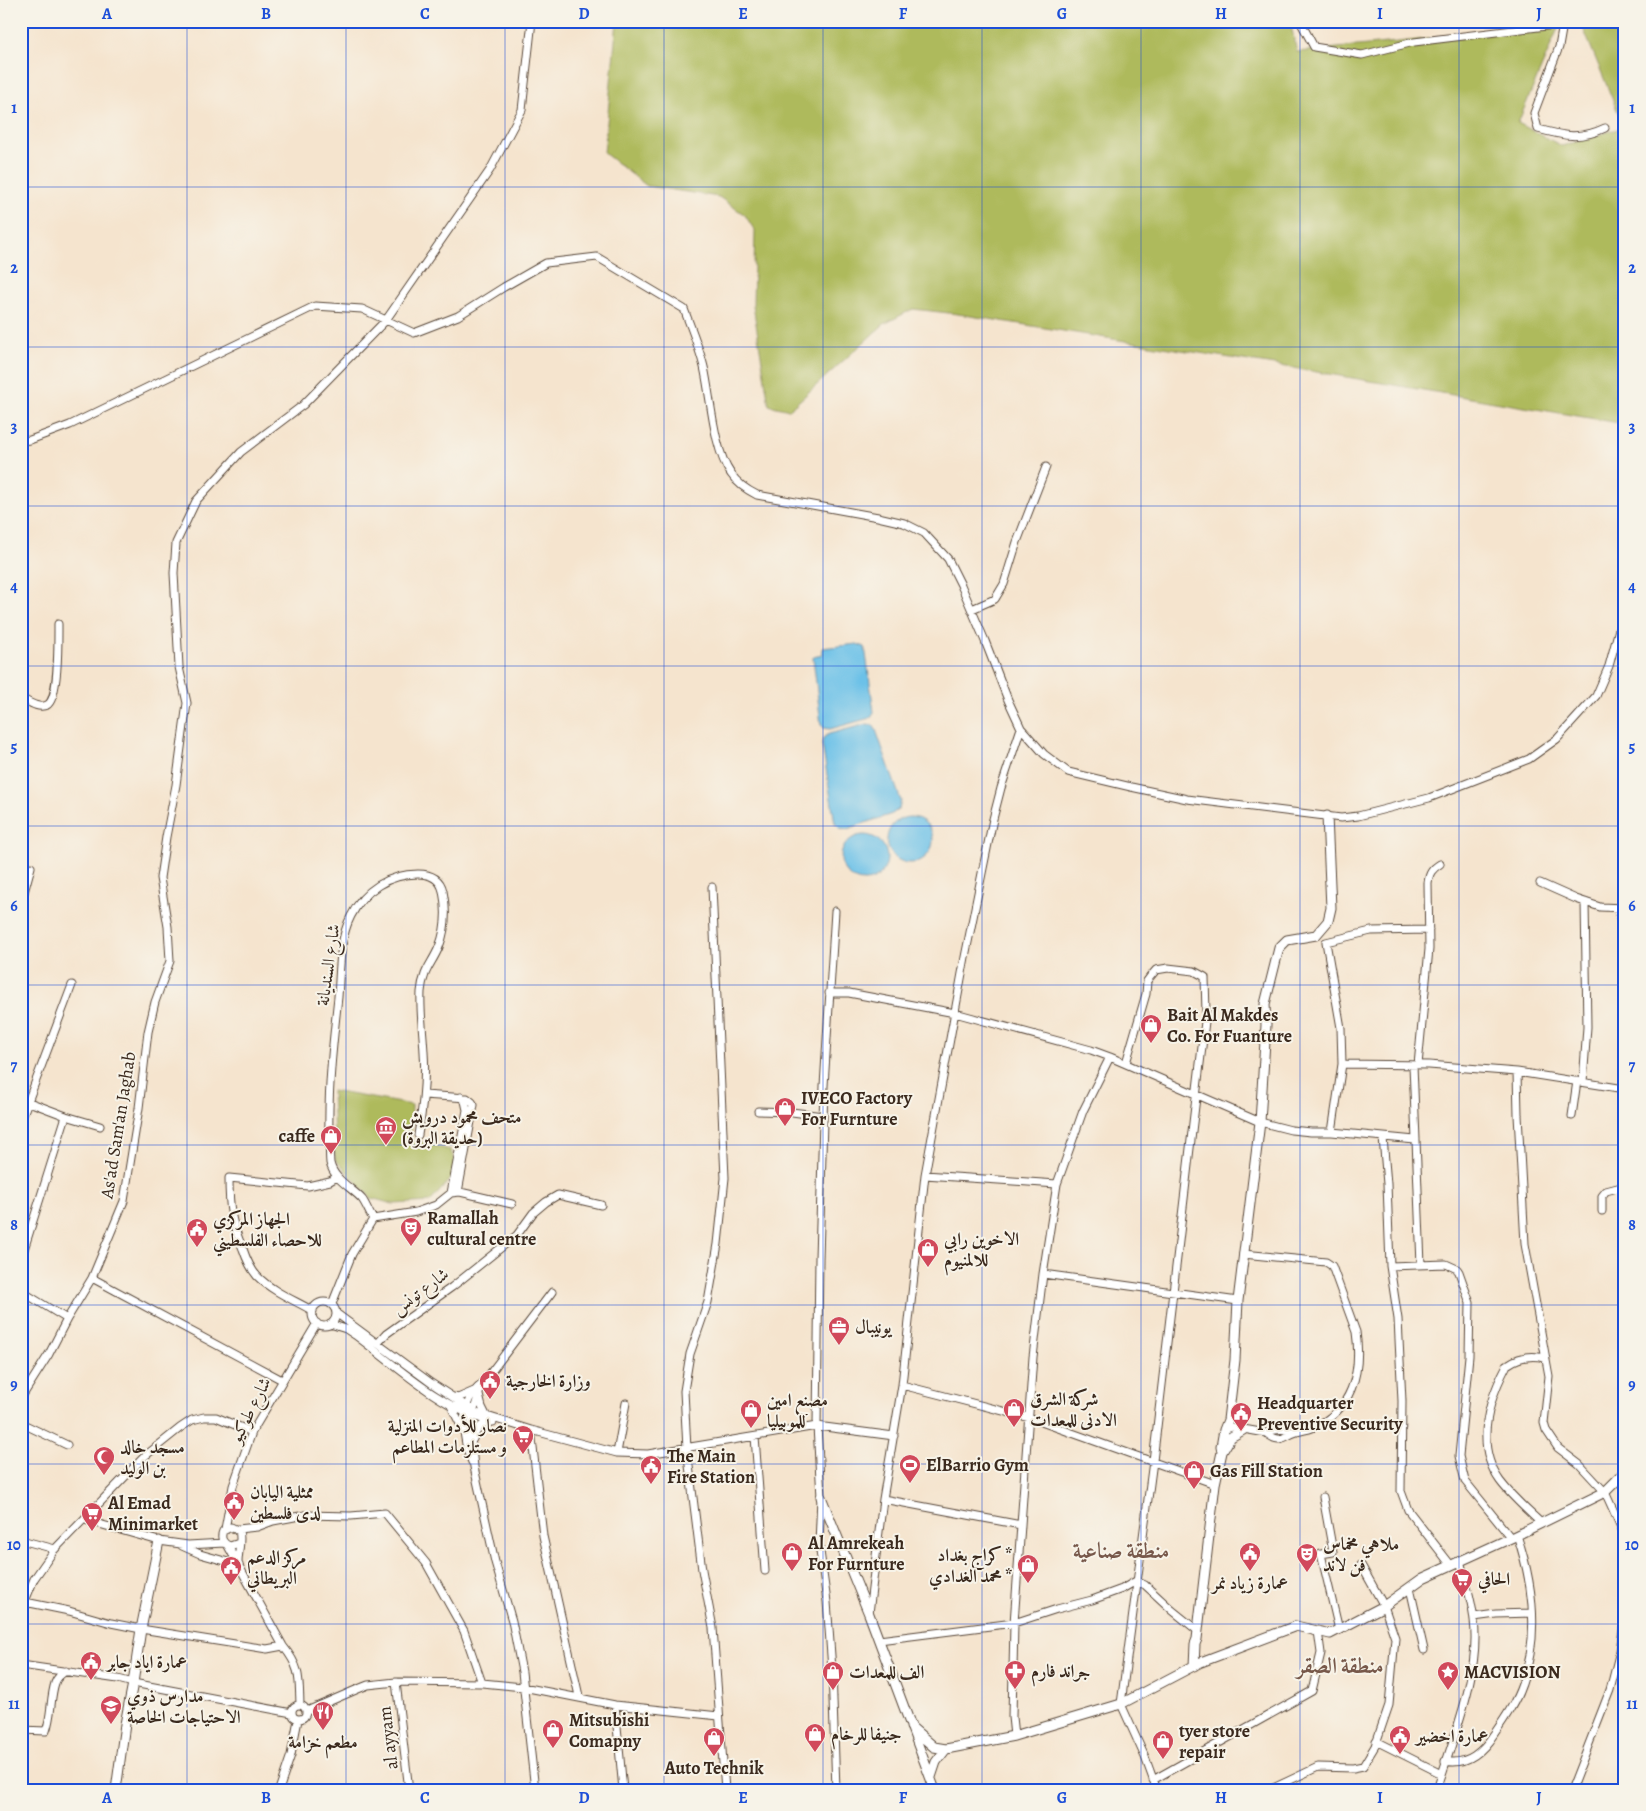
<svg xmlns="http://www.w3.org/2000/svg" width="1646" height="1811" viewBox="0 0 1646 1811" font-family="Alegreya,Amiri,serif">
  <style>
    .green { fill: #aeba5c; stroke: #74723d }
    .water { fill: #6cc1e8; stroke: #547683 }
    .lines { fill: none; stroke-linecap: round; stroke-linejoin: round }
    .minor-casing { stroke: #574638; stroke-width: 9 }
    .tertiary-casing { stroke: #574638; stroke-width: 11 }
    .minor { stroke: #fff; stroke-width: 7 }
    .tertiary { stroke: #fff; stroke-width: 9 }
    .grid { fill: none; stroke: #1d4ed8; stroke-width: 1; stroke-opacity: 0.55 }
    .labels { text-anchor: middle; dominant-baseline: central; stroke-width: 4; stroke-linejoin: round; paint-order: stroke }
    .street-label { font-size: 18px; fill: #3b2a1e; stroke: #f7f3e8 }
    .poi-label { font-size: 18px; font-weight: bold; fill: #3b2a1e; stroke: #f7f3e8; text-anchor: start }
    .district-label { font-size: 22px; font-weight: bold; fill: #77584a; stroke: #f7f3e8 }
    .neatline { fill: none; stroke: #1d4ed8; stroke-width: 2 }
    .grid-label { font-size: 16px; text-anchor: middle; font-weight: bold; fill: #1d4ed8 }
  </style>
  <rect width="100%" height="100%" fill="#f7f3e8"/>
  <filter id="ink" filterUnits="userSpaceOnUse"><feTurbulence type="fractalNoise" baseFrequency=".02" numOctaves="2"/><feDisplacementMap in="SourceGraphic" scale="10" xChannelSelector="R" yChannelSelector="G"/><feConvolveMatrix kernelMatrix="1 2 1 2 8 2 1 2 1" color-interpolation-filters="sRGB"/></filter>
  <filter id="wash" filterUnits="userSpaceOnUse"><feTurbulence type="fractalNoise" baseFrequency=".0096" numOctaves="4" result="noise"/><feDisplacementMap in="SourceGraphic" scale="20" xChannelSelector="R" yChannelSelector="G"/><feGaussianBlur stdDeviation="1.12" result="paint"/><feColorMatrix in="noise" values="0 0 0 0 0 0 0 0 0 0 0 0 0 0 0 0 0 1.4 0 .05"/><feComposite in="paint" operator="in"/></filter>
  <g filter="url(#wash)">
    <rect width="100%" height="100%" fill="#f5e4ce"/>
    <path class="green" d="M617 21H1290L1297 52 1559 26 1518 123 1562 146 1624 127 1581 23 1625 21V424L1299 369 958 314 913 309 884 324 789 410 769 405 753 305 755 231 745 215 719 197 647 186 604 153Z
      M332 1091 412 1105 411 1139 450 1150 460 1169 430 1202 393 1204 371 1198 335 1159Z"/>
    <path class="water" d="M857 644 865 647 874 712 870 718 830 729 824 728 821 725 813 657 823 655 822 648Z
      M867 724 873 725 876 730 901 801 899 809 892 814 847 829 840 828 835 823 822 744 823 738 829 734Z
      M887 840a23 23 0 1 1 46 0a23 23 0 1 1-46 0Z
      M841 858a23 23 0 1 1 46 0a23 23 0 1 1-46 0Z"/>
  </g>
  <g filter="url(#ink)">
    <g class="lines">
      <g class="minor-casing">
        <path id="minor" d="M1300 21 1314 47 1362 55 1414 42 1563 24
          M1586 21 1563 24 1559 47 1534 113 1538 129C1564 136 1580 140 1605 128
          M21 441 30 440 70 425 315 306 362 309 414 333 458 316 504 287 546 263 597 257 684 309C691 328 699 347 704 367 711 397 713 449 731 474 737 483 747 490 757 495L878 517 904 523 924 533 948 559 961 585 985 641 1008 700 1021 728 1044 754 1068 772 1131 787 1187 799 1341 818 1358 816 1429 798 1529 759 1557 739 1596 696 1609 666 1625 607
          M972 609 995 599 1004 584 1017 542 1046 467
          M21 698C29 702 38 709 47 705 59 700 58 637 58 624
          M1540 883 1576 899 1600 907 1625 908
          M712 887 725 1178 718 1244 708 1302 690 1354 684 1391 687 1449 702 1570 713 1628 725 1790
          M21 903 31 867
          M1617 908 1625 934
          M835 911 824 1086 819 1258 817 1426 821 1497 819 1544 827 1602 832 1669 836 1790
          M829 993H849L955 1013 1091 1050 1110 1057 1260 1122 1291 1130 1311 1132H1332L1415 1140
          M1126 1063 1146 994 1147 981 1150 977 1156 970 1168 968 1194 971 1205 977 1206 1013 1153 1461 1121 1704 1145 1757 1157 1790
          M1342 1064 1341 1028 1326 942 1371 931 1429 930
          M1413 1065 1421 1265
          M1418 1065 1429 949 1428 883C1429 873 1432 869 1440 864
          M1517 1072 1518 1115 1525 1244 1549 1376 1544 1423 1546 1430 1558 1448 1579 1464 1605 1492 1625 1536
          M1583 1082 1587 1027 1585 902
          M424 1095 467 1098 472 1102 474 1105 458 1192
          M21 1099 66 1116 100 1126
          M758 1111 792 1112 823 1116
          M1572 1116 1577 1081
          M21 1120 72 985
          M1332 1132 1342 1064 1429 1065 1517 1072 1625 1089
          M1383 1138 1387 1184 1390 1266 1398 1319 1402 1401 1401 1491 1408 1510 1450 1564
          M925 1175 1057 1184
          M451 1193 467 1110 465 1101 461 1097
          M1602 1211V1196L1606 1191 1625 1186
          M373 1219C369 1213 366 1204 362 1199 351 1187 334 1180 330 1163 329 1153 330 1142 329 1132 328 1087 333 1042 338 997 340 971 339 939 351 916 364 890 389 874 418 874 430 874 440 878 443 891 447 910 446 929 439 947 432 964 423 970 421 992 420 1012 423 1032 424 1052 426 1080 423 1107 418 1135
          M1243 1254 1326 1262 1332 1266 1356 1332C1362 1373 1352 1411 1312 1428 1307 1430 1302 1430 1297 1432 1283 1436 1281 1445 1266 1433 1276 1428 1286 1429 1295 1432
          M21 1259 66 1116
          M1390 1266 1446 1264 1457 1269 1459 1272 1470 1303 1469 1356 1459 1456 1465 1481 1511 1538
          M1043 1274 1238 1301
          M92 1278 282 1380
          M21 1291 67 1319
          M312 1314a12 12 0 1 1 24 0a12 12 0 1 1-24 0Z
          M332 1304 352 1254 373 1219 416 1212 436 1205 451 1193 460 1192 512 1204
          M313 1311C294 1300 273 1292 257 1276 251 1269 246 1258 243 1249 231 1222 229 1208 229 1178L308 1186 330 1181 337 1177
          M336 1313 431 1383 477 1413 531 1430 617 1453 648 1454 817 1426 894 1436
          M330 1324 346 1329 355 1335C394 1364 440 1407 486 1420
          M378 1343 386 1334 452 1287 517 1235 533 1213 546 1202 558 1195 601 1205
          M482 1384 472 1416 471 1438 474 1467 495 1562 512 1621 522 1672 535 1790
          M902 1385 1030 1418 1215 1484
          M479 1395 482 1407 486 1415
          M453 1397 458 1398 474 1391
          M21 1398 49 1354 67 1319 92 1278 124 1201 139 1108 148 1032 155 1002 170 961 168 927 160 878 166 837 176 785 187 703 179 667 174 573 176 543 196 501 241 452 303 405 386 320 490 170 522 110 532 21
          M451 1406 463 1430
          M21 1423 67 1445
          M531 1430 543 1536 579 1696
          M1224 1430 1232 1427 1266 1433
          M755 1437 765 1571
          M473 1439C477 1428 482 1423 493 1422
          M617 1453 626 1403
          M472 1462C461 1438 459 1401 482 1384L552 1292
          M1323 1497 1333 1552 1321 1554 1339 1630
          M883 1499 1021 1525
          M85 1520 159 1541 188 1545 224 1543
          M1541 1523C1527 1510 1512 1497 1500 1481 1474 1445 1488 1401 1507 1365 1518 1357 1532 1355 1545 1358
          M225 1529 233 1486 252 1432 317 1323
          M238 1529 257 1527 273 1521 305 1515 351 1516 385 1513 426 1563 464 1631 482 1683
          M21 1540 55 1549
          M182 1546 200 1554 239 1565
          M228 1546 283 1646C301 1668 299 1678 300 1705
          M238 1563C238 1553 242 1539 239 1531L231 1527 223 1531C220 1538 223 1544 230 1546L239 1543
          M1410 1588 1424 1650
          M25 1602 69 1611 111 1623 141 1629 267 1649 283 1646
          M21 1611 34 1579 55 1549 145 1456 180 1428 192 1420 204 1417H216L252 1432
          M869 1613 883 1499 902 1385 925 1175 965 957 993 819 1001 788 1021 728
          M1474 1617 1496 1614 1532 1613
          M879 1640 1014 1623 1057 1609 1092 1600 1122 1589 1136 1581 1145 1585 1172 1610 1198 1631
          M21 1665 118 1679 133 1683 292 1713
          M396 1682 409 1790
          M292 1712a7 7 0 1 1 14 0a7 7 0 1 1-14 0Z
          M615 1705 623 1790
          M307 1711 358 1689 368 1685 396 1682 482 1683 523 1687 615 1705 719 1716
          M21 1730 46 1731C52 1715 50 1698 55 1683 57 1677 61 1674 66 1671
          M1014 1736 1012 1717 1014 1623 1033 1357 1043 1274 1057 1184 1083 1111 1110 1057
          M1376 1741 1442 1774
          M1445 1761C1468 1766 1483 1751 1494 1734 1505 1718 1516 1702 1522 1684 1540 1636 1533 1583 1517 1535
          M1153 1780 1312 1691 1321 1653 1318 1631
          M279 1790 291 1755 298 1720
          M1269 1790 1318 1767 1353 1768 1363 1766 1375 1746 1389 1705 1395 1638 1384 1606 1361 1565
          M1392 1790 1398 1788 1402 1790
          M1437 1790C1452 1740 1481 1673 1474 1621 1472 1601 1466 1581 1460 1561
          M1571 1790 1610 1690 1620 1651 1625 1615"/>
      </g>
      <g class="tertiary-casing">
        <path id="tertiary" d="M1222 1452 1231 1437 1243 1430
          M821 1497 869 1614 935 1790
          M1194 1666 1195 1644 1197 1639 1215 1484 1222 1452 1221 1447 1224 1430 1228 1420 1235 1360 1238 1301 1260 1122 1266 1025 1265 1004 1279 948 1287 940 1316 935 1328 921 1331 908 1327 816
          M911 1727 934 1747 946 1749 1014 1736 1121 1704 1201 1662 1296 1626 1330 1634 1384 1606 1423 1578 1511 1538 1605 1492 1625 1472
          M931 1777 936 1762 946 1749
          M116 1790 125 1724 133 1683 141 1629 159 1541"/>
      </g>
      <use href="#minor" class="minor"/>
      <use href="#tertiary" class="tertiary"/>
    </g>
  </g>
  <path class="grid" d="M187 21V1790M346 21V1790M505 21V1790M664 21V1790M823 21V1790M982 21V1790M1141 21V1790M1300 21V1790M1459 21V1790M21 187H1625M21 347H1625M21 506H1625M21 666H1625M21 826H1625M21 985H1625M21 1145H1625M21 1305H1625M21 1464H1625M21 1624H1625"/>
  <defs>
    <g id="shop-pin" transform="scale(1.125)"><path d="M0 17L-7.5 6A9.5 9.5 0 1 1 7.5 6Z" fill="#d1495b" stroke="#f7f3e8"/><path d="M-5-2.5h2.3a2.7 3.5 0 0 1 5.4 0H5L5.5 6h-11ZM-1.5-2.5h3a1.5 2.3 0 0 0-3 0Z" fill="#fff"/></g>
    <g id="museum-pin" transform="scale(1.125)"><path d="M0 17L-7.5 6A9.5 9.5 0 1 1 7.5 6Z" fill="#d1495b" stroke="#f7f3e8"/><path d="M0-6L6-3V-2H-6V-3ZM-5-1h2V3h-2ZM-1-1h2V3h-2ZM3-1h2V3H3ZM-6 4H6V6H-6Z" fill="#fff"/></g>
    <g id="theatre-pin" transform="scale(1.125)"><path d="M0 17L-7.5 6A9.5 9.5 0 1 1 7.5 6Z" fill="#d1495b" stroke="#f7f3e8"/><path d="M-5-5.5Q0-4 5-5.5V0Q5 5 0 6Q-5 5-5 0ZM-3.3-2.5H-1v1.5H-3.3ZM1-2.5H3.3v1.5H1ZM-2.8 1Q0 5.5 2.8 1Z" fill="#fff"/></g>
    <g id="civic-pin" transform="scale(1.125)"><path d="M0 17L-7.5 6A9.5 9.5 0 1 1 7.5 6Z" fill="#d1495b" stroke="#f7f3e8"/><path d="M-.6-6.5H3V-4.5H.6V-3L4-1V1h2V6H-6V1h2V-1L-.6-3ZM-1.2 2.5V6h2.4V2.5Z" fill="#fff"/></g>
    <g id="office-pin" transform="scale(1.125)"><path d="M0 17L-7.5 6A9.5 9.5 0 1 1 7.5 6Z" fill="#d1495b" stroke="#f7f3e8"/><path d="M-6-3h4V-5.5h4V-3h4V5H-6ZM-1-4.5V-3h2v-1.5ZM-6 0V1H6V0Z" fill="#fff"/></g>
    <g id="supermarket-pin" transform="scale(1.125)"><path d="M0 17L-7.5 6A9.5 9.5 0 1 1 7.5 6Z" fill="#d1495b" stroke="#f7f3e8"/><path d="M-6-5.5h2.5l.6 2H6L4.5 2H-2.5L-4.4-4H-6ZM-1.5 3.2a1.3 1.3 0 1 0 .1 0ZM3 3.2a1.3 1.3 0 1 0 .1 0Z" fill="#fff"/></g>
    <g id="mosque-pin" transform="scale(1.125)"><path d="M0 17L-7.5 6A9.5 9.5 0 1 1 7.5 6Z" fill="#d1495b" stroke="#f7f3e8"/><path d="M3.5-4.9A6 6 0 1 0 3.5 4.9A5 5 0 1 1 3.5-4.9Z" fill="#fff"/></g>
    <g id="stadium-pin" transform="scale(1.125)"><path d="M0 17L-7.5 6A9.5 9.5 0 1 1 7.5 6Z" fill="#d1495b" stroke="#f7f3e8"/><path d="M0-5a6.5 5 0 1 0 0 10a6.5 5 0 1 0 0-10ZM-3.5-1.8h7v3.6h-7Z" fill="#fff"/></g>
    <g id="pharmacy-pin" transform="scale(1.125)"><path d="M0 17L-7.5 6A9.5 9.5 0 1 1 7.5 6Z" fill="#d1495b" stroke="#f7f3e8"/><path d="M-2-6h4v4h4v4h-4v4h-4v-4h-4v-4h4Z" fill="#fff"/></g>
    <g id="sight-pin" transform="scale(1.125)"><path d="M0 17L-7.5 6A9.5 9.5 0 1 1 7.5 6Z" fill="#d1495b" stroke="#f7f3e8"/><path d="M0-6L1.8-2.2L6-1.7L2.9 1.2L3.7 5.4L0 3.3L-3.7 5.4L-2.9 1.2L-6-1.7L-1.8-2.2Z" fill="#fff"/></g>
    <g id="school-pin" transform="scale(1.125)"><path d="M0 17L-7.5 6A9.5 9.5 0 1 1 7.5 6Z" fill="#d1495b" stroke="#f7f3e8"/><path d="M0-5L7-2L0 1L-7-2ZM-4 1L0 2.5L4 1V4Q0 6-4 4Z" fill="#fff"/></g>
    <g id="restaurant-pin" transform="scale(1.125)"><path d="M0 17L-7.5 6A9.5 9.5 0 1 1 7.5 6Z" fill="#d1495b" stroke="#f7f3e8"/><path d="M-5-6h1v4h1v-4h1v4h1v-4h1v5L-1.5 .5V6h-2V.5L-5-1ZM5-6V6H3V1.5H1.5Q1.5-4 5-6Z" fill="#fff"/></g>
  </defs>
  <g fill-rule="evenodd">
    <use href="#shop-pin" x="1151" y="1025"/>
    <use href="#shop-pin" x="785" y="1108"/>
    <use href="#museum-pin" x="386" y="1127"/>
    <use href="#shop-pin" x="331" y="1136"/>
    <use href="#theatre-pin" x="411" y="1228"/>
    <use href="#civic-pin" x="197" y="1229"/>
    <use href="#shop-pin" x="928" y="1249"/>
    <use href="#office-pin" x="839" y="1327"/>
    <use href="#civic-pin" x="490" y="1381"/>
    <use href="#shop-pin" x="1014" y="1409"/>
    <use href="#shop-pin" x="751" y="1410"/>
    <use href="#civic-pin" x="1241" y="1413"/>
    <use href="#supermarket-pin" x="523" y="1436"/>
    <use href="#mosque-pin" x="104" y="1457"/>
    <use href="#stadium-pin" x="910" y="1465"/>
    <use href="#civic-pin" x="651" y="1466"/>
    <use href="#shop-pin" x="1194" y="1471"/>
    <use href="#civic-pin" x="234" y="1502"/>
    <use href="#supermarket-pin" x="92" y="1513"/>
    <use href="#shop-pin" x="792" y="1553"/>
    <use href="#civic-pin" x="1250" y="1553"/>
    <use href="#theatre-pin" x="1307" y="1554"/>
    <use href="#shop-pin" x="1028" y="1565"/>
    <use href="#civic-pin" x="231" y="1567"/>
    <use href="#supermarket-pin" x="1462" y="1579"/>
    <use href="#civic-pin" x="91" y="1662"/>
    <use href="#pharmacy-pin" x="1015" y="1671"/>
    <use href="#shop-pin" x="833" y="1672"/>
    <use href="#sight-pin" x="1448" y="1672"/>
    <use href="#school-pin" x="111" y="1706"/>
    <use href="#restaurant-pin" x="323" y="1712"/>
    <use href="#shop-pin" x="553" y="1730"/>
    <use href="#shop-pin" x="815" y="1734"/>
    <use href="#civic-pin" x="1400" y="1736"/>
    <use href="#shop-pin" x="714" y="1738"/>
    <use href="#shop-pin" x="1163" y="1741"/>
  </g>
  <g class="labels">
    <g class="street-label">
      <text transform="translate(328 965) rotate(-82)">شارع السنديانة</text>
      <text transform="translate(118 1125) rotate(-81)">As'ad Sam'an Jaghab</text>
      <text transform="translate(420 1291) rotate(-36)">شارع تونس</text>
      <text transform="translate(250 1410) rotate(-63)">شارع طوكيو</text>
      <text transform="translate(388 1738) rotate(-97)">al ayyam</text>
    </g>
    <g class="poi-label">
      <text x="1167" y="1015">Bait Al Makdes<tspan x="1167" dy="21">Co. For Fuanture</tspan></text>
      <text x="801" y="1098">IVECO Factory<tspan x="801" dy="21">For Furnture</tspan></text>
      <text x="402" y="1117">متحف محمود درويش<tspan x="402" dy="21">(حديقة البروة)</tspan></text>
      <text x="315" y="1136" text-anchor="end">caffe</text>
      <text x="427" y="1218">Ramallah<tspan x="427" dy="21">cultural centre</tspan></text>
      <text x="213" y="1219">الجهاز المركزي<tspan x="213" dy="21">للاحصاء الفلسطيني</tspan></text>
      <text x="944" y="1239">الاخوين رابي<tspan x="944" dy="21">للالمنيوم</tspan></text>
      <text x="855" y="1327">يونيبال</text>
      <text x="506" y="1381">وزارة الخارجية</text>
      <text x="1030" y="1399">شركة الشرق<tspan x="1030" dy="21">الادنى للمعدات</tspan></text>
      <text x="767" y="1400">مصنع امين<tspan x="767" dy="21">للموبيليا</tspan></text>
      <text x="1257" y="1403">Headquarter<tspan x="1257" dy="21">Preventive Security</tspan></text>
      <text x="507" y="1426" text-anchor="end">نصار للأدوات المنزلية<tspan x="507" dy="21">و مستلزمات المطاعم</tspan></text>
      <text x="120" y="1447">مسجد خالد<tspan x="120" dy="21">بن الوليد</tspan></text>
      <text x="667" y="1456">The Main<tspan x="667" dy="21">Fire Station</tspan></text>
      <text x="926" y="1465">ElBarrio Gym</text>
      <text x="1210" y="1471">Gas Fill Station</text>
      <text x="250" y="1492">ممثلية اليابان<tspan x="250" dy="21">لدى فلسطين</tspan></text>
      <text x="108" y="1503">Al Emad<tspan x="108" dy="21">Minimarket</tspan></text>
      <text x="808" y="1543">Al Amrekeah<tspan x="808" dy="21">For Furnture</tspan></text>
      <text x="1323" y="1544">ملاهي مخماس<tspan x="1323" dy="21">فن لاند</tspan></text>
      <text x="1012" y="1555" text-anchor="end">كراج بغداد *<tspan x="1012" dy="21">محمد الغدادي *</tspan></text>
      <text x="247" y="1557">مركز الدعم<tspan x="247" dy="21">البريطاني</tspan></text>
      <text x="1478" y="1579">الحافي</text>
      <text x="1250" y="1583" text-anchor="middle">عمارة زياد نمر</text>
      <text x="107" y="1662">عمارة اياد جابر</text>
      <text x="1031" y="1671">جراند فارم</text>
      <text x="849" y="1672">الف للمعدات</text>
      <text x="1464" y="1672">MACVISION</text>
      <text x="127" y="1696">مدارس ذوي<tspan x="127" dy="21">الاحتياجات الخاصة</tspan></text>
      <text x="569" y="1720">Mitsubishi<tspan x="569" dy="21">Comapny</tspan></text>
      <text x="1179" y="1731">tyer store<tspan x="1179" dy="21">repair</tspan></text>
      <text x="831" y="1734">جنيفا للرخام</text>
      <text x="1416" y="1736">عمارة اخضير</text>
      <text x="323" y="1742" text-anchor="middle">مطعم خزامة</text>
      <text x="714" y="1768" text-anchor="middle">Auto Technik</text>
    </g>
    <g class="district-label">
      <text x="1121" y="1551">منطقة صناعية</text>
      <text x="1340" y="1666">منطقة الصقر</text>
    </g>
  </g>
  <rect width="1646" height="1811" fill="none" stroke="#f7f3e8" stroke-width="55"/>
  <rect x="28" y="28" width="1590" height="1756" class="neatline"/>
  <g class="grid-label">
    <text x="107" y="19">A</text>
    <text x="266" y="19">B</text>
    <text x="425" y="19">C</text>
    <text x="584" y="19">D</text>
    <text x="743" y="19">E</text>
    <text x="903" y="19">F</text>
    <text x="1062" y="19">G</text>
    <text x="1221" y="19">H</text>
    <text x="1380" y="19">I</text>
    <text x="1539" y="19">J</text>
    <text x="14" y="113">1</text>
    <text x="1632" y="113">1</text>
    <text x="14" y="273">2</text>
    <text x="1632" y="273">2</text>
    <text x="14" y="432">3</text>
    <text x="1632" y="432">3</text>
    <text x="14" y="592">4</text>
    <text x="1632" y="592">4</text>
    <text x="14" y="752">5</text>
    <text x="1632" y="752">5</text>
    <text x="14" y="911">6</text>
    <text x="1632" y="911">6</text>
    <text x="14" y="1071">7</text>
    <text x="1632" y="1071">7</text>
    <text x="14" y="1230">8</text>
    <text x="1632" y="1230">8</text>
    <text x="14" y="1390">9</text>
    <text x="1632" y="1390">9</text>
    <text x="14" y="1550">10</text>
    <text x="1632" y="1550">10</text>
    <text x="14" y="1709">11</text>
    <text x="1632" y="1709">11</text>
    <text x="107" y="1803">A</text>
    <text x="266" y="1803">B</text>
    <text x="425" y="1803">C</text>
    <text x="584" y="1803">D</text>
    <text x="743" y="1803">E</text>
    <text x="903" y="1803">F</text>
    <text x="1062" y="1803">G</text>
    <text x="1221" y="1803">H</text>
    <text x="1380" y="1803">I</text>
    <text x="1539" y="1803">J</text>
  </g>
</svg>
